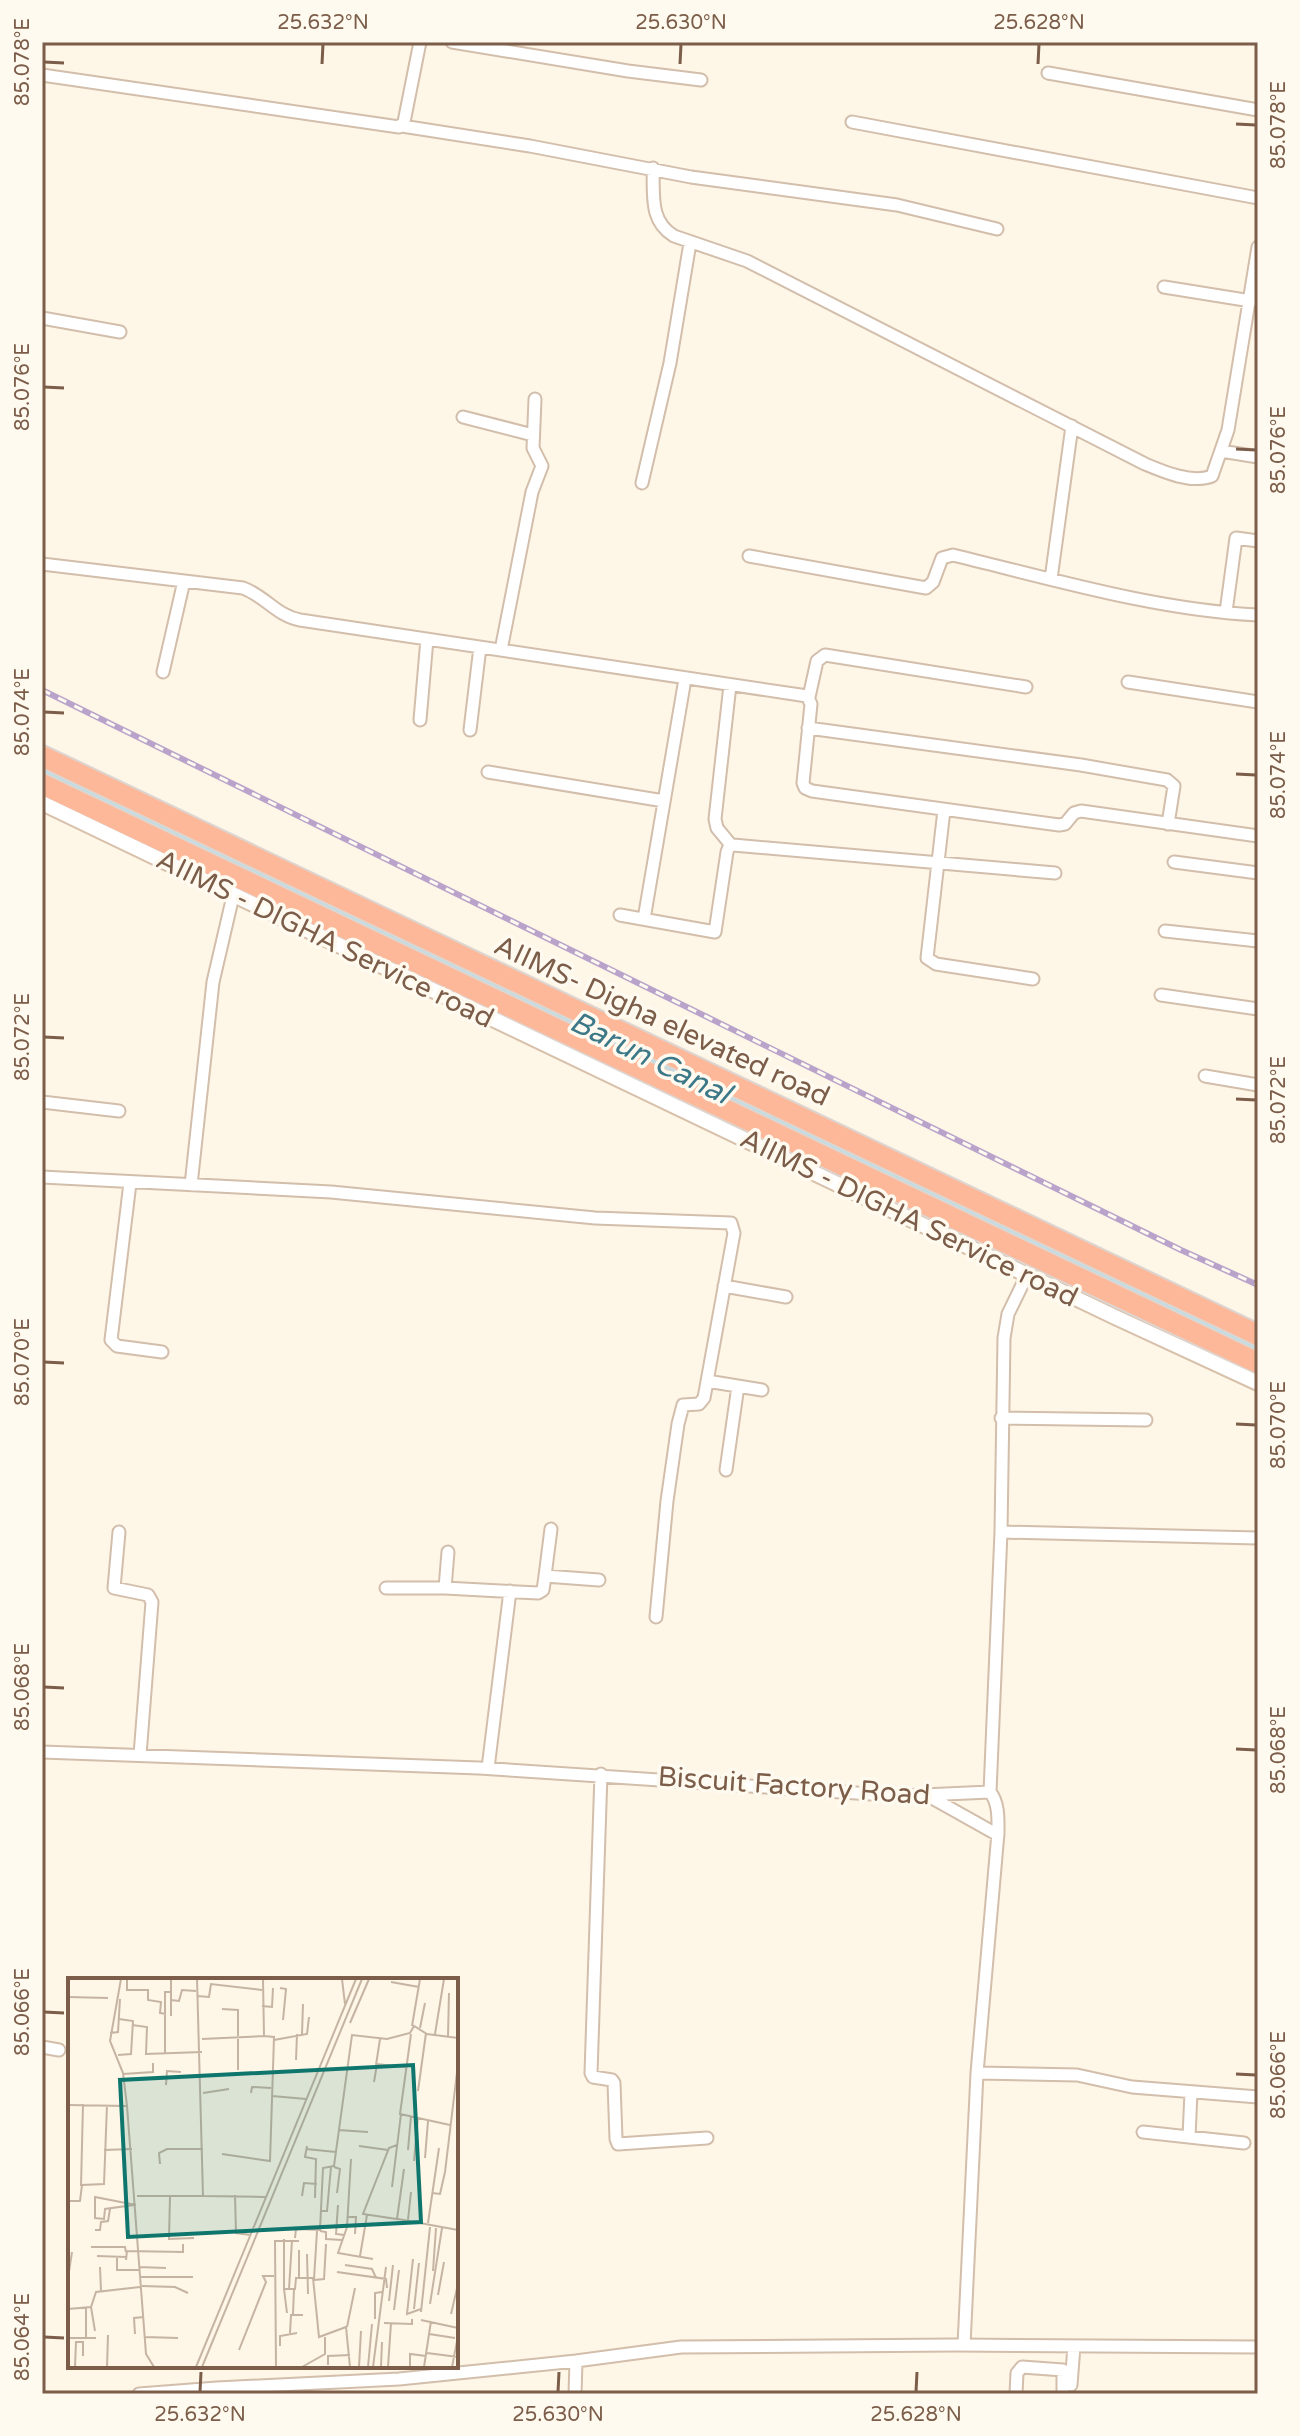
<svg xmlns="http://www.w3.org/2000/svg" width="1300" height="2436" viewBox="0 0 1300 2436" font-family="'Varela Round',sans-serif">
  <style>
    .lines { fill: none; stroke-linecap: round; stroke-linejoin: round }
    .canal { stroke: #b9e0ea; stroke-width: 11 }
    .minor-casing { stroke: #d2beab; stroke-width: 15 }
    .secondary-casing { stroke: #d8c1ab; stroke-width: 18 }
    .motorway-casing { stroke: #ddd5d0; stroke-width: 24 }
    .minor { stroke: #fff; stroke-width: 11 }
    .secondary { stroke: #fff; stroke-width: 14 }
    .motorway { stroke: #fdb89a; stroke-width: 20 }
    .rail-casing { stroke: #baa3ca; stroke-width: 6 }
    .rail { stroke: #fffaef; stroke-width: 3; stroke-dasharray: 9; stroke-linecap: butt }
    .ticks { fill: none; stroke: #7b5d49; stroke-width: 3 }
    .labels { text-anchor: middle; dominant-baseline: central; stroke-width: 7; stroke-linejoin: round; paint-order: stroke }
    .street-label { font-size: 28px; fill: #7b5d49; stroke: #fffaef }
    .water-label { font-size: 30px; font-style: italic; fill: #3d7888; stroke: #fffaef }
    .inset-road { fill: none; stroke: #c6b4a3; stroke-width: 2 }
    .view { fill: #0f766e; fill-opacity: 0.15; stroke: #0f766e; stroke-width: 4 }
    .inset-edge { fill: none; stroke: #7b5d49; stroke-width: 4 }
    .neatline { fill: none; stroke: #7b5d49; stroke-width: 3 }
    .ticks-label { font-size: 20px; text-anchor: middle; fill: #7b5d49 }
  </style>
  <rect width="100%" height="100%" fill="#fef6e7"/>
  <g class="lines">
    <path class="canal" d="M42 767 1258 1349"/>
    <g class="minor-casing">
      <path id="minor" d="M452 42 628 71 701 80
        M1048 73 1258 110
        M42 75 399 127 404 122 420 42
        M852 122 1258 198
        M402 126 530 146 691 177 897 205 997 229
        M653 168C654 195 649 221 674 236L747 261 1145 464C1164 472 1192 484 1212 476L1228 430 1258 247
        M1164 287 1251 301
        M42 318 120 332
        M463 417 533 435
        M1221 451 1258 457
        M642 483 670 363 690 243
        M749 556 926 588 933 582 942 558 953 555C1052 579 1156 610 1258 615
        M42 564 243 588C265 596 277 616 300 620L807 696 811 704 803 783 805 788 812 791 1059 825 1065 824 1074 813 1081 811 1258 836
        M1051 579 1072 426
        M1226 612 1236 538 1258 541
        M501 650 532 492 542 466 533 448 535 399
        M163 672 184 581
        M1128 682 1258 702
        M730 685 715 819 717 828 731 845
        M809 697 817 661 825 655 1026 687
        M420 720 427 639
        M808 728 1081 765 1167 780 1174 786 1168 824
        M470 730 480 647
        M488 772 664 801
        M944 810 927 958 936 964 1033 979
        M1174 862 1258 873
        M620 915 715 932 727 852 729 847 733 845 1055 873
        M644 919 685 679
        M1165 931 1258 941
        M1161 995 1258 1009
        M1205 1076 1258 1085
        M42 1102 119 1111
        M42 1177 331 1192 595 1218 731 1223 734 1233 704 1398 699 1404 683 1405 678 1424 667 1501 656 1617
        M130 1183 111 1340 117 1346 162 1352
        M191 1185 213 982 233 896
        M724 1286 786 1297
        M707 1381 762 1390
        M1001 1418 1146 1420
        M726 1470 738 1386
        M119 1532 114 1588 148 1595 152 1602 140 1755
        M1001 1532 1258 1538
        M448 1552 445 1588 538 1593 543 1590 545 1576 599 1580
        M545 1576 551 1529
        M386 1588H445
        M42 1752 479 1768 901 1796 990 1792C999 1803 998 1819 998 1833L977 2073 964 2345
        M488 1768 510 1591
        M601 1774 591 2073 593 2077 612 2080 614 2083 616 2139 618 2144 707 2138
        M990 1792 1001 1532 1004 1338 1008 1314 1027 1275
        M932 1798 998 1835
        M42 2047 59 2050
        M977 2073 1077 2075 1132 2087 1258 2097
        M1143 2132 1244 2143
        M1189 2137 1191 2092
        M1071 2385 1074 2346
        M139 2394 217 2388
        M217 2394V2388L399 2379 576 2361 681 2347 955 2345 1258 2347
        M575 2394 576 2361
        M1016 2394 1017 2373 1022 2367 1063 2370V2394"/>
    </g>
    <g class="secondary-casing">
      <path id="secondary" d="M42 803 1115 1317 1258 1383"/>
    </g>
    <g class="motorway-casing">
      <path id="motorway" d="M42 756 1258 1335
        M42 784 1258 1363"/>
    </g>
    <use href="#minor" class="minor"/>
    <use href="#secondary" class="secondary"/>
    <use href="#motorway" class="motorway"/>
    <g class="rail-casing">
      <path id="rail" d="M42 690 1181 1250 1258 1285"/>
    </g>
    <use href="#rail" class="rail"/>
  </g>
  <path class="ticks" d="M44 62 64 63M322 64 323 44M680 64 681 44M1038 64 1039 44M1236 124 1256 125M44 387 64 388M1236 449 1256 450M44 712 64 713M1236 774 1256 775M44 1037 64 1038M1236 1099 1256 1100M44 1362 64 1363M1236 1424 1256 1425M44 1687 64 1688M1236 1749 1256 1750M44 2012 64 2013M1236 2074 1256 2075M44 2337 64 2338M200 2392 201 2372M558 2392 559 2372M916 2392 917 2372"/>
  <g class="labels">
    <g class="street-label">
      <text transform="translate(325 939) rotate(26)">AIIMS - DIGHA Service road</text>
      <text transform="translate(662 1021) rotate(25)">AIIMS- Digha elevated road</text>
      <text transform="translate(909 1218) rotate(26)">AIIMS - DIGHA Service road</text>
      <text transform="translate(794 1786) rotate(4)">Biscuit Factory Road</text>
    </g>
    <g class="water-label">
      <text transform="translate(650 1058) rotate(26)">Barun Canal</text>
    </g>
  </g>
  <g transform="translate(68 1978)">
    <rect width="390" height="390" fill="#fef6e7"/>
    <path class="inset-road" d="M53 1 42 63 55 95 59 128M59 1V12H80V22L93 24 92 35 98 36M274 1 277 26M323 4 351 9M212 10 218 11 215 42M129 18 141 19 143 6 194 12M0 19 40 20M103 22 111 23 114 12 128 13M194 28 204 29 205 10M154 31 170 32V58M103 38V1M282 45 301 1M64 47 79 49 78 76 134 74M344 48 352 1M352 50 357 25M42 55 50 54 52 21M234 56 235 26M343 56 332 136 382 147M367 56 376 1M380 58 381 15M170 59V92M134 61 196 58 195 1M206 62 239 56 241 39M50 77 63 76 65 43 51 41M97 77V14H103M228 82 229 56M308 87 312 61M55 96 85 94V85M306 104 309 86 337 89M98 107 99 93 113 94M350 113 358 55M135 115 161 111M183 115 184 109 203 110M204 118 238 121M0 127 59 128 78 376 86 389M270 152 300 154M329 167 321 170 295 236 329 241 336 191M239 168 237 179 248 181 247 220M291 168 320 172M238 171 268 174M36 172 64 171M340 172 343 138M154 176 202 183 206 59 196 58M357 180 360 143M283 181 279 249 270 275 305 281M346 183 350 139M92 186 91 175 99 171H135M266 189 272 191 269 215M13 208 15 126M324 209 333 136M364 215 372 216 377 194 390 86M167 217 168 255 183 257M69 218H135L129 1M102 218 101 261 126 260M135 218 198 219M234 218 236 205 249 206M0 223H12L14 207 36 206 39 127M66 227 37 231 36 241 27 240V219L68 227M270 227 268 256 276 257M253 233H259L263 189M279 239H288L287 256M330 241 390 252M340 242 343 214M360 245 371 170M27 252H32L33 244 40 243 42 231M252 253 258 254V261L274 262M227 260 228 251 252 252 255 190 266 188 284 57 319 61 342 55 346 48 359 56 390 60M216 261V311M23 269H57L58 274M239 276 240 316M29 278 58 279M292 278 299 237M49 279V292H71M345 281 339 336 353 331M58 282 59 273 115 274V266M277 287 304 291 308 300M32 289 33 313M71 289 98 290M365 293 368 250M269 294 318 301 319 310M72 299H125M231 299V272M0 300 4 274M246 301 249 253M246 302 256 301 258 266M74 308 107 309 120 315M221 311 224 262M370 317 376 284M321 323 325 287M362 326 374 250M18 329V360M23 329 27 353M0 331 23 329 28 314 72 309M346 331 351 285M326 332 331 292M353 334 362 249M219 335 216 311H227L228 300H245L251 359 278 349 282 389M225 336 226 311M383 336 390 306M307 341V315L314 314M353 342 390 350M316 345 344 346V341M279 349 287 310M222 355 223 337H235M67 356 66 340 76 339M361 356 387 360M77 359 110 360M0 360H28M212 368V358L229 355M171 372 198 304 195 298H206M359 375 390 379M260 387V378L282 377M7 389 8 364H15V378M39 389 40 357M128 389 288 1M134 389 294 1M208 389 207 263H231M234 389 257 376V359M291 389 293 353M300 389 304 346M305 389 318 289M313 389 314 364M320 389 323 345M342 389V376L358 378M356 389 363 343M384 389 390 358"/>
    <path class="view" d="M345 87 353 244 60 259 52 102Z"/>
    <rect width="390" height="390" class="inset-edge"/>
  </g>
  <rect width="1300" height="2436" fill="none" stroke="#fffaef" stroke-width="88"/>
  <rect x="44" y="44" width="1212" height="2348" class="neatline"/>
  <g class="ticks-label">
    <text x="323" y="29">25.632°N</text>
    <text x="681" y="29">25.630°N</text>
    <text x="1039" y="29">25.628°N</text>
    <text transform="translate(22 62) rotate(-90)" y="7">85.078°E</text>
    <text transform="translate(1278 125) rotate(-90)" y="7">85.078°E</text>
    <text transform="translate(22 387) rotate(-90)" y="7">85.076°E</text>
    <text transform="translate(1278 450) rotate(-90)" y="7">85.076°E</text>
    <text transform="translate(22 712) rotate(-90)" y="7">85.074°E</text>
    <text transform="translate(1278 775) rotate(-90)" y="7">85.074°E</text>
    <text transform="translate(22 1037) rotate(-90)" y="7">85.072°E</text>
    <text transform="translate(1278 1100) rotate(-90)" y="7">85.072°E</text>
    <text transform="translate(22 1362) rotate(-90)" y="7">85.070°E</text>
    <text transform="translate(1278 1425) rotate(-90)" y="7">85.070°E</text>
    <text transform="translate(22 1687) rotate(-90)" y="7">85.068°E</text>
    <text transform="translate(1278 1750) rotate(-90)" y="7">85.068°E</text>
    <text transform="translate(22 2012) rotate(-90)" y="7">85.066°E</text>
    <text transform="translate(1278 2075) rotate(-90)" y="7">85.066°E</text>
    <text transform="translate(22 2337) rotate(-90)" y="7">85.064°E</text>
    <text x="200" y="2421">25.632°N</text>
    <text x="558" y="2421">25.630°N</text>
    <text x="916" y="2421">25.628°N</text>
  </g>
</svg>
